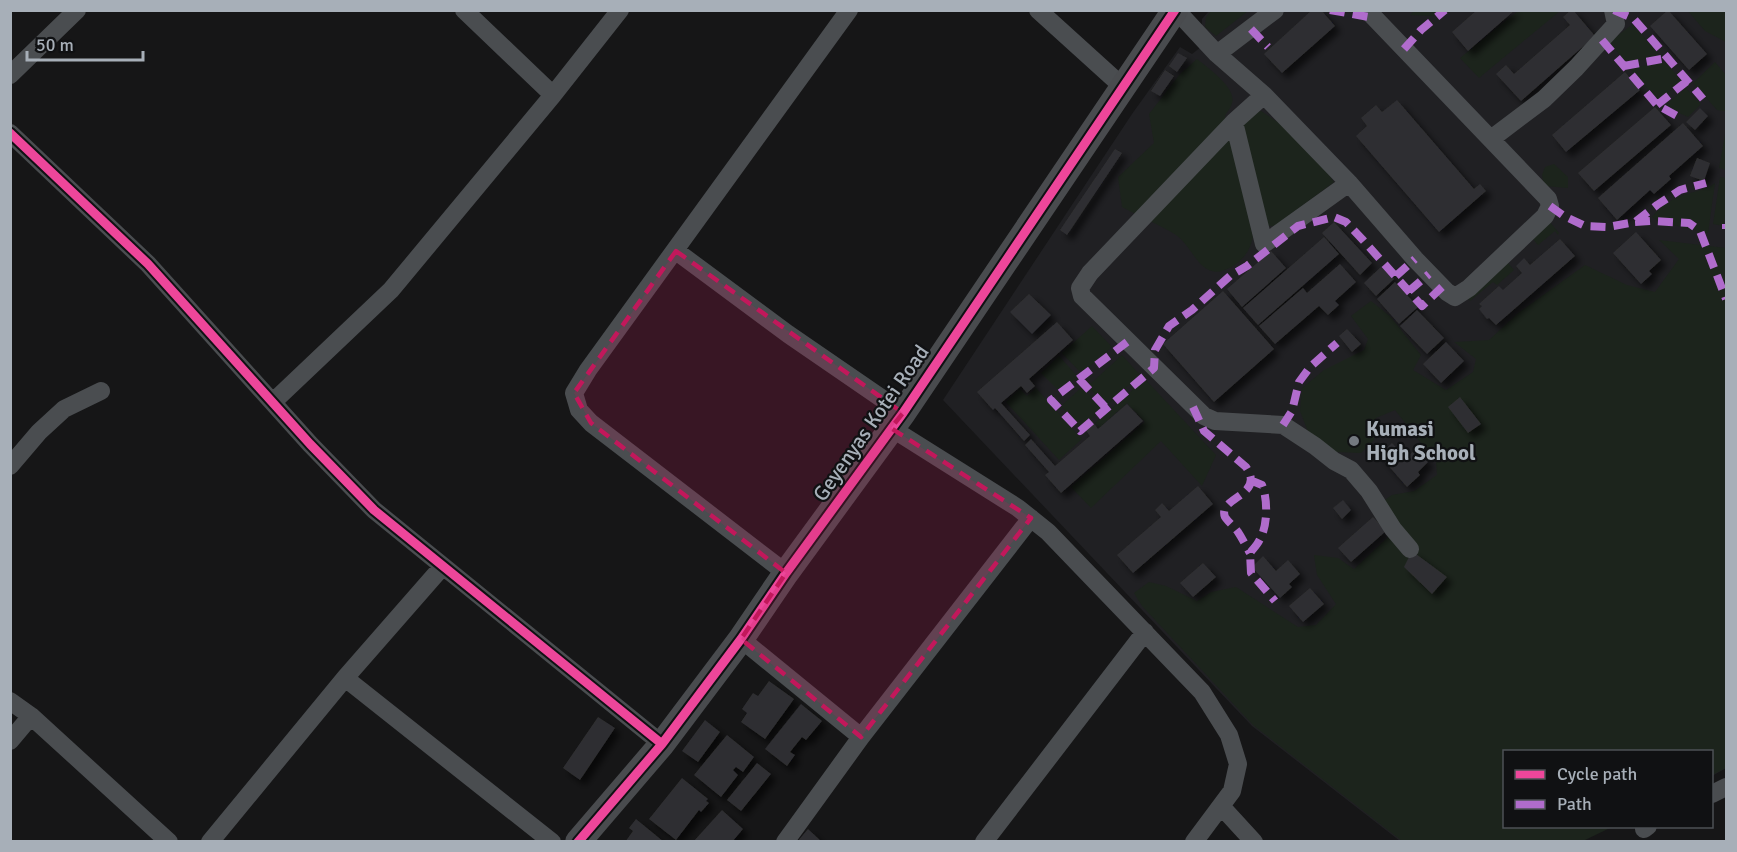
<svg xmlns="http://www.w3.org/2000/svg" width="1737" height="852" viewBox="0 0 1737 852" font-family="Signika,sans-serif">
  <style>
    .built { fill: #202023 }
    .green { fill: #1c241c }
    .building { fill: #2f2f31; filter: url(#shadow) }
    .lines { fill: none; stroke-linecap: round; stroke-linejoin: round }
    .street { stroke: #4a4d50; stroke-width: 18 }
    .secondary { stroke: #494b4e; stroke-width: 26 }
    .quiet { stroke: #b06ccc; stroke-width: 8; stroke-dasharray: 15 8; stroke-linecap: butt }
    .cycleway-casing { stroke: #101113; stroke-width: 13 }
    .cycleway { stroke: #ed469a; stroke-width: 9 }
    .marked { fill: #c2185b; fill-opacity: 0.2; stroke: #c2185b; stroke-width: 4.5; stroke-dasharray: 12 8; stroke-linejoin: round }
    .poi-dot { fill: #747980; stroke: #101113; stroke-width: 2 }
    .labels { text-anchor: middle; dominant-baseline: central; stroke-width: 4.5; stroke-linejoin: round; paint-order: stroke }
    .street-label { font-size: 21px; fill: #a7afb8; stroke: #101113 }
    .poi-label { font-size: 21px; font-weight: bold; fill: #a7afb8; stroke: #101113; text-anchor: start }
  </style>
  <defs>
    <filter id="shadow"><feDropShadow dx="5.5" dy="5.5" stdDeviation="3" flood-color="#0009"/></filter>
  </defs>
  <rect width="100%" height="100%" fill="#161617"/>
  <path class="built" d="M1209 11H1726V768L1712 776V752H1504V826L1487 841H1400L1252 726 943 400 1132 114 1180 47 1192 54 1214 37 1202 27V19Z"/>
  <path class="green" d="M1212 10H1248V11L1216 36 1205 27 1206 17Z
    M1415 10H1452V11L1432 16 1410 15Z
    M1518 11H1560L1479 78 1460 58Z
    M1688 11H1726V42L1705 31Z
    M1633 24 1660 56 1626 63 1609 42Z
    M1197 59C1208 68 1237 88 1232 103 1231 108 1227 112 1225 116L1253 237C1250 250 1245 258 1233 266 1201 286 1195 248 1176 235 1159 224 1140 217 1122 207L1118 177 1154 143 1149 114 1180 74Z
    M1665 62 1682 81 1658 101 1630 68Z
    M1715 62 1726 75V111L1717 110 1693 83Z
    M1686 88 1701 104 1688 117 1664 106Z
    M1261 111 1303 139 1334 182 1275 226H1266L1242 123 1254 113Z
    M1726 129V170L1719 168Z
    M1554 164 1568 177V188L1544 186 1542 175 1545 167Z
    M1720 177 1726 178V205L1724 226 1713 224Z
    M1715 183 1708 233 1660 222 1652 217C1659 208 1668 201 1679 197 1692 191 1703 192 1715 183Z
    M1549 221 1559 233 1558 235 1555 231 1538 245 1531 237Z
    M1659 240 1726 248V768L1712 775V752H1504V826L1612 827 1583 841H1402L1253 725 1142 606 1134 593 1149 582 1166 586 1197 601 1211 592 1236 587 1298 627 1316 625 1336 604 1317 575 1314 555 1338 558 1354 569 1388 537 1380 503 1392 495 1414 491 1437 475 1436 462 1395 410 1376 418 1374 440 1361 453 1336 452 1310 437 1300 411 1302 388 1324 370 1364 350 1368 339 1351 316 1371 301 1390 316 1421 355 1413 370 1446 390 1473 372 1476 359 1454 342 1489 340 1518 313 1585 265 1627 285 1655 292 1679 259Z
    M1504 258 1514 270 1497 285 1493 282 1470 301 1464 294Z
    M1092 326 1112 347 1086 370 1079 371 1062 353Z
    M1122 355 1140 375 1106 406 1088 386Z
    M1059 356 1078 377 1063 388 1058 390 1041 373Z
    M1145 379 1216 455 1202 486 1161 441 1091 508 1071 487 1145 422 1127 403 1099 428 1095 423Z
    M1082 387 1102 409 1081 428 1061 406Z
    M1036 388 1082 439 1059 460 1006 402 1020 389 1027 396Z"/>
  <path class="building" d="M1312 10H1321L1335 26 1282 73 1264 54Z
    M1477 10H1515L1468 51 1452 32Z
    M1571 10H1573L1595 36 1521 101 1496 74 1506 65 1514 74 1570 25 1563 17Z
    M1668 10 1707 54 1689 70 1650 26Z
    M1178 53 1187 58 1177 72 1169 66Z
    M1165 70 1174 76 1160 96 1151 91Z
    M1625 72 1640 90 1566 152 1552 135Z
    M1397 100 1474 189 1480 184 1486 191 1439 232 1356 136 1367 126 1361 118 1376 105 1382 112Z
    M1655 107 1671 125 1594 191 1578 173Z
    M1700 108 1708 116 1695 130 1686 122Z
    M1683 123 1703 146 1669 176 1671 179 1654 194 1650 190 1617 220 1598 198Z
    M1115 149 1122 153 1067 235 1060 230Z
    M1697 158 1710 163 1704 181 1690 176Z
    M1334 222 1372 263 1360 275 1322 233Z
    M1636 232 1661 260 1649 271 1652 274 1641 284 1613 253Z
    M1324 237 1339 254 1258 325 1243 308Z
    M1560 239 1575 256 1496 325 1489 318 1487 319 1479 309 1482 306 1479 304 1499 286 1503 290 1522 273 1516 266 1524 258 1530 265Z
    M1271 251 1286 268 1242 307 1227 289Z
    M1340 264 1356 282 1335 301 1339 305 1328 315 1319 306 1275 344 1259 326 1303 288 1307 293Z
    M1382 266 1394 279 1376 296 1364 283Z
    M1395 282 1418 307 1399 324 1377 299Z
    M1223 291 1274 349 1214 402 1163 344Z
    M1029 294 1051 315 1032 334 1010 312Z
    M1417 310 1444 338 1427 354 1400 326Z
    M1057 322 1073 340 1029 379 1035 386 1027 393 1021 386 1001 403 1030 435 1024 441 995 408 993 410 977 392Z
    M1347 329 1361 344 1352 352 1339 336Z
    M1446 342 1464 361 1441 383 1423 364Z
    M1460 397 1481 424 1468 433 1448 407Z
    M1127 404 1143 421 1061 493 1045 475 1049 472 1025 445 1031 439 1055 466 1090 436 1084 428 1092 421 1098 429Z
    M1392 443 1406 458 1416 449 1428 462 1418 472 1420 475 1407 487 1379 455Z
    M1198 486 1213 504 1133 573 1117 555 1161 517 1155 510 1162 503 1169 511Z
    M1343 500 1351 510 1342 519 1333 508Z
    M1373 517 1386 531 1351 562 1338 548Z
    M1412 551 1447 577 1432 594 1404 567Z
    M1263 556 1276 571 1288 560 1300 574 1289 584 1292 587 1280 598 1252 567Z
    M1203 563 1216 577 1193 597 1180 583Z
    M1310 588 1324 604 1303 622 1289 606Z
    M769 681 794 699 765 739 741 722 747 713 742 709 753 693 758 696Z
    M801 704 822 721 806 740 802 737 790 752 795 755 787 766 765 749Z
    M598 717 615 728 580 780 563 768Z
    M705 720 720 732 698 762 682 751Z
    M727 735 754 757 743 772 736 767 733 770 738 775 721 797 694 775Z
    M757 763 771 774 741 811 727 800Z
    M682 778 708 799 706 801 709 803 701 812 699 810 676 840 649 819Z
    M722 810 743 829 732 842H693Z
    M636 819 664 842H625L633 831 629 828Z
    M808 829 822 842H797Z"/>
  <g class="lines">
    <path class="street" d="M464 10 553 95
      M1038 10 1123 87
      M1176 10 1217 54 1264 95 1349 183 1415 259 1447 292 1455 297 1469 288 1545 216 1550 206 1548 199 1367 10
      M1217 54 1275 10
      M10 75 77 10
      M1264 95 1234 122 1090 273 1080 288 1082 296 1204 416 1215 421 1283 425 1315 446 1334 461 1351 470 1369 491 1393 529 1410 549
      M1234 122 1264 244 1349 183
      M10 133 148 264 310 444 374 510 662 744
      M1491 139 1544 99 1576 68 1616 24 1613 10
      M676 251 788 334 903 413
      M273 402 391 290 553 95 620 10
      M891 428 1018 508 1048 532 1202 692 1229 735 1238 764 1232 791 1194 842
      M10 466 39 432 64 409 101 391
      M786 573 591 423 579 410 574 393 588 370 849 10
      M741 639 861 737
      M345 678 552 842
      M10 701 31 716 169 842
      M10 741 31 716
      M1712 794 1726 787
      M1221 806 1254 842
      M1644 829 1648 826
      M210 842 345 678 443 566
      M785 842 861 737 1031 518
      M984 842 1145 632"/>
    <path class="secondary" d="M578 842 662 744 741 639 786 573 903 413 1175 10"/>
    <path class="quiet" d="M1330 10 1374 18
      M1614 10 1634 19 1703 99
      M1251 29 1268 47
      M1602 40 1657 105 1681 118
      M1404 49 1421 30 1445 10
      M1624 66 1667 58
      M1657 105 1687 81
      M1550 206 1564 216 1585 226 1608 227 1635 222 1657 205 1680 190 1706 183
      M1635 222 1651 221 1689 223 1700 231 1726 299
      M1726 229V224
      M1396 276 1415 259
      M1409 291 1429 274
      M1127 342 1051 400 1080 431 1154 368 1155 350 1169 326 1192 310 1230 276 1247 266 1298 226 1334 217 1346 222 1362 239 1422 306 1442 287
      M1079 379 1106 408
      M1193 407 1204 431 1246 467C1266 496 1217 497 1225 517 1228 522 1235 527 1238 532 1242 538 1246 546 1250 553
      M1283 425 1292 411 1299 382 1310 367 1337 343
      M1250 480 1262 485C1268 499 1268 527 1259 541 1257 545 1253 549 1250 553L1251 573 1275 601"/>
    <g class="cycleway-casing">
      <path id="cycleway" d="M10 133 148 264 310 444 374 510 662 744
        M578 842 662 744 741 639 786 573 903 413 1175 10"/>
    </g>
    <use href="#cycleway" class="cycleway"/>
  </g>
  <path class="marked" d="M676 251 903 413 891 428 1031 518 861 737 741 639 786 573 591 423 574 393Z"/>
  <circle class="poi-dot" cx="1354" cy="441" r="6"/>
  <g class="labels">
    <g class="street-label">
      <text transform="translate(871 423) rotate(-55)">Geyenyas Kotei Road</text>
    </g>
    <g class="poi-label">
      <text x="1366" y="429">Kumasi<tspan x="1366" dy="24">High School</tspan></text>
    </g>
  </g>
  <rect width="1737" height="852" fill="none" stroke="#a7afb8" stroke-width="24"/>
  <rect x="1503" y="750" width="210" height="78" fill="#101113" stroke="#4c5055" stroke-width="1.5"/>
  <rect x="1515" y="770" width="30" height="9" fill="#ed469a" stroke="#4c5055" stroke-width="1.5"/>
  <text x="1557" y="780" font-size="18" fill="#a7afb8">Cycle path</text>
  <rect x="1515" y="800" width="30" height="9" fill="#b06ccc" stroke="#4c5055" stroke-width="1.5"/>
  <text x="1557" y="810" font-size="18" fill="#a7afb8">Path</text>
  <path d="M27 51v9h116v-9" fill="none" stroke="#a7afb8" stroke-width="3"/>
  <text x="36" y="51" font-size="18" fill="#a7afb8" stroke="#101113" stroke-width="4.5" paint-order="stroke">50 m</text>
</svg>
